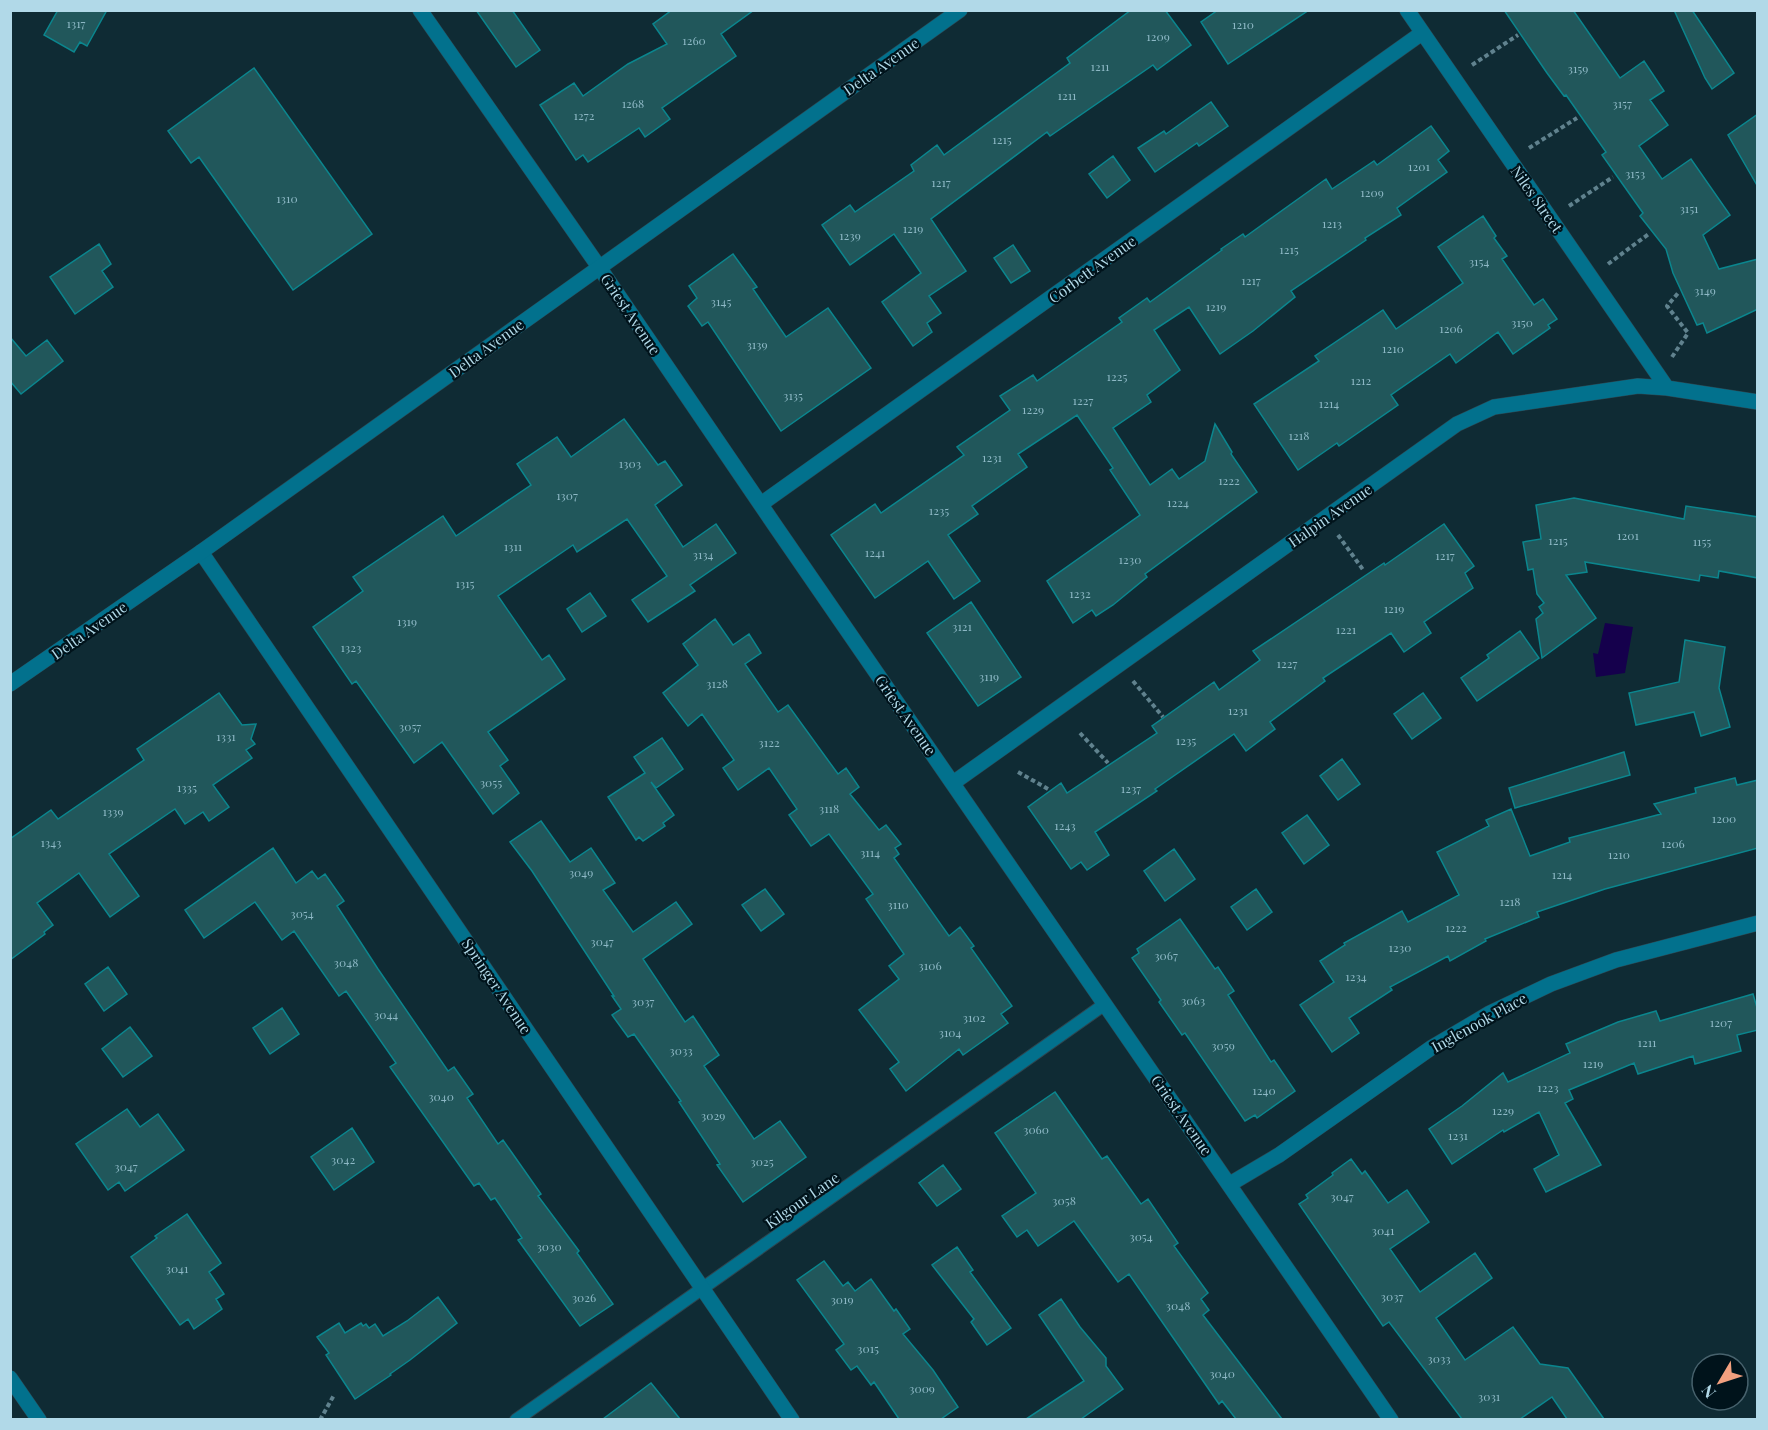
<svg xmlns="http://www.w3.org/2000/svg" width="1768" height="1430" viewBox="0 0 1768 1430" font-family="'Playfair Display',serif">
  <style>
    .water { fill: #15004c }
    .building { fill: #21575b; stroke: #0b868e; stroke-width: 1.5 }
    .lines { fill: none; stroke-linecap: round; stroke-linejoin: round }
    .service-casing { stroke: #2e4650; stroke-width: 14 }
    .minor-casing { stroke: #2e4650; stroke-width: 16 }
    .tertiary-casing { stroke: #2e4650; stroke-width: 16 }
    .path { stroke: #60828e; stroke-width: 4; stroke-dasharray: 4.5 3; stroke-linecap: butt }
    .service { stroke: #02718d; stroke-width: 12 }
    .minor { stroke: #02718d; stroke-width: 15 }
    .tertiary { stroke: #02718d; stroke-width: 15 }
    .labels { text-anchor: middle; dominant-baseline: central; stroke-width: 4.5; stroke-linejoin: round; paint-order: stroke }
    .number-label { font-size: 12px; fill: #8db8c5 }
    .street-label { font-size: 15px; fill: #b1d9e8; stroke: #00131b }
  </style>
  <rect width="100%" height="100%" fill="#0f2b34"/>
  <path class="water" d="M1605 623 1633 627 1625 673 1596 677 1593 653 1598 654Z"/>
  <path class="building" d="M58 10H107L87 46 80 42 74 52 44 35Z
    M476 10H512L540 50 516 67Z
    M672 10H754L721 34 736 56 662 108 670 119 645 137 639 128 588 162 583 155 576 160 540 105 574 83 583 96 628 64 667 44 653 24Z
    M1131 10H1165L1191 45 1157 70 1153 65 1050 136 1047 132 931 219 966 271 929 296 941 313 927 323 932 332 913 346 882 302 921 273 894 234 850 265 822 225 850 205 855 212 914 171 911 165 937 145 944 155 1070 63 1067 58Z
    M1218 10H1309L1228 64 1201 22Z
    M1504 10H1573L1620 78 1644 61 1664 91 1650 100 1668 125 1639 146 1662 179 1691 159 1730 215 1703 235 1719 269 1758 259V309L1707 333 1703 323 1697 325 1673 273 1666 249 1640 216 1643 213 1602 155 1606 152 1566 95 1564 96 1547 73Z
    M1674 10H1692L1734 73 1712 89 1705 78Z
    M254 68 372 234 293 290 199 157 191 163 168 131Z
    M1211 102 1228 126 1199 146 1197 143 1155 172 1138 148 1164 131 1166 134Z
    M1758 114V187L1728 135Z
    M1431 126 1449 151 1438 160 1447 172 1397 208 1401 215 1365 238 1366 240 1291 291 1295 297 1253 331 1220 354 1189 307 1154 330 1180 370 1147 395 1151 402 1113 428 1150 485 1172 469 1179 479 1205 461 1215 424 1232 452 1231 454 1257 492 1145 574 1147 577 1113 605 1096 616 1092 610 1073 623 1047 581 1140 515 1110 470 1113 468 1077 415 1018 454 1027 467 972 506 978 514 948 535 980 581 954 599 928 561 875 598 831 535 875 504 881 513 964 455 957 447 1010 410 1000 396 1033 375 1037 381 1122 322 1119 318 1147 298 1150 302 1222 250 1221 249 1243 234 1245 237 1326 179 1332 189 1374 161 1377 165Z
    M1113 156 1130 180 1107 198 1089 174Z
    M1483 216 1496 236 1494 238 1507 256 1502 259 1534 305 1543 299 1557 319 1548 325 1550 328 1513 354 1498 332 1456 363 1450 354 1391 395 1398 405 1339 446 1337 443 1298 470 1254 404 1319 361 1315 356 1383 310 1396 329 1463 283 1438 247Z
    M99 244 111 264 102 271 113 287 75 314 50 277Z
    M1013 245 1030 271 1011 283 994 258Z
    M733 254 757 287 753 289 786 337 828 308 871 368 781 431 708 322 702 326 688 306 697 298 689 286Z
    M10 337 26 356 47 340 63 361 21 394 10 381Z
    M624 419 658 465 665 461 682 485 655 505 683 547 716 524 736 553 690 585 695 591 648 622 632 600 667 576 627 519 577 552 573 545 498 596 542 660 549 655 565 679 488 732 508 760 500 766 519 793 493 814 442 742 414 763 356 681 352 684 313 627 363 591 353 577 443 516 456 536 531 485 517 464 557 437 571 457Z
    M1574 498 1684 519 1686 506 1758 517V578L1719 571 1718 578 1700 575 1699 581 1585 562 1587 572 1566 575 1596 618 1542 658 1536 619 1543 613 1539 607 1544 603 1537 594 1533 569 1528 570 1523 542 1541 539 1536 505Z
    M1444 524 1474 566 1465 573 1473 588 1424 622 1431 633 1404 652 1391 633 1323 678 1325 681 1270 722 1275 729 1246 751 1234 734 1155 789 1157 791 1095 832 1109 855 1087 870 1081 862 1071 869 1028 807 1061 783 1067 793 1157 733 1152 726 1214 682 1219 690 1260 660 1253 651 1384 563 1385 565Z
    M590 593 606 616 582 632 567 609Z
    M971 602 1021 677 978 706 927 633Z
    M715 619 733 645 749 634 761 653 745 664 778 712 788 705 838 774 846 768 859 787 850 794 879 830 886 825 901 844 895 848 899 854 894 858 949 936 960 927 974 946 971 948 1012 1006 1001 1014 1008 1023 963 1055 959 1049 906 1091 890 1069 899 1062 859 1010 899 979 889 966 904 954 866 899 873 894 829 834 811 846 789 815 797 809 769 768 738 790 723 768 734 760 702 714 688 726 663 693 698 665 683 644Z
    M1520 631 1539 658 1477 701 1461 678 1489 658 1487 655Z
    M1685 640 1725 647 1719 688 1730 727 1701 736 1694 712 1636 725 1629 693 1679 682Z
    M219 693 242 725 256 724 251 739 255 744 246 750 252 758 213 785 229 807 209 821 203 812 185 824 175 809 109 854 139 896 110 917 79 873 37 903 53 925 44 932 45 934 10 960V839L51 810 58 819 144 760 137 749Z
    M1423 693 1441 718 1412 739 1394 714Z
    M662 738 683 769 656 788 651 782 674 815 663 823 665 826 643 841 639 837 636 840 608 797 645 773 634 757Z
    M1624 752 1630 775 1515 808 1509 788Z
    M1342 759 1360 784 1338 800 1320 776Z
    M1735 778 1737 785 1758 780V848L1605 889 1537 912 1539 917 1485 939 1486 941 1450 961 1448 956 1390 987 1392 990 1349 1018 1359 1033 1332 1052 1300 1005 1334 982 1320 961 1345 945 1344 943 1402 911 1408 922 1459 895 1437 852 1489 826 1486 820 1511 809 1530 856 1570 842 1569 838 1661 814 1654 804 1696 793 1695 788Z
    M1307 815 1329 845 1304 864 1282 833Z
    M541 821 570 862 591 848 615 883 603 890 633 932 676 902 692 924 643 959 685 1022 693 1016 719 1055 704 1066 754 1139 780 1121 806 1157 743 1202 717 1165 720 1164 679 1102 681 1101 634 1034 628 1037 612 1015 621 1009 612 996H614L532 871 510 842Z
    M273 848 296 883 312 871 318 879 325 874 344 901 337 906 378 969 448 1071 454 1067 473 1094 467 1098 498 1144 503 1140 541 1194 538 1196 579 1251 577 1253 613 1304 580 1326 518 1240 522 1238 495 1198 491 1200 479 1183 474 1186 390 1067 396 1063 346 991 339 996 294 931 282 940 255 902 204 938 185 910Z
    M1174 849 1195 879 1165 901 1144 871Z
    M765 889 784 914 761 931 742 905Z
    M1256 889 1272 912 1247 930 1231 907Z
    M1180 919 1215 969 1218 967 1234 991 1228 995 1271 1062 1274 1060 1295 1091 1257 1118 1255 1115 1245 1121 1185 1033 1182 1035 1159 1002 1161 1000 1132 958 1139 953 1137 949Z
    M108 967 127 994 104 1011 85 984Z
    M1753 994 1758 1011V1030L1737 1035 1741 1051 1695 1064 1693 1056 1638 1074 1634 1063 1569 1090 1573 1099 1565 1103 1601 1165 1546 1192 1534 1169 1559 1155 1539 1112 1504 1132 1503 1130 1452 1164 1429 1129 1462 1106 1503 1073 1508 1082 1570 1053 1566 1044 1618 1022 1656 1011 1660 1021Z
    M282 1008 299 1034 270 1054 253 1028Z
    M130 1027 152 1056 123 1077 102 1049Z
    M1055 1092 1102 1159 1107 1156 1141 1204 1148 1199 1178 1243 1174 1246 1208 1293 1201 1299 1209 1310 1203 1315 1282 1419H1236L1222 1401 1219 1404 1129 1274 1118 1282 1074 1221 1038 1246 1027 1230 1017 1237 1002 1216 1036 1193 995 1133Z
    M127 1109 140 1127 158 1114 184 1150 125 1191 119 1182 108 1190 76 1144Z
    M352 1128 374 1162 334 1190 311 1157Z
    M1351 1159 1362 1174 1365 1171 1388 1203 1407 1190 1429 1222 1390 1249 1420 1292 1475 1253 1492 1278 1436 1318 1465 1360 1513 1327 1540 1364 1568 1368 1604 1419H1567L1552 1397 1520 1419H1462L1389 1322 1383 1326 1299 1204 1308 1198 1306 1195 1333 1175 1332 1173Z
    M943 1165 961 1189 937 1206 919 1183Z
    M187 1214 221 1263 209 1272 224 1294 216 1299 222 1309 194 1329 188 1319 180 1325 131 1257 157 1238 155 1236Z
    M957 1247 973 1270 970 1272 1011 1328 987 1345 971 1322 974 1319 932 1265Z
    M824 1261 843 1286 848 1282 855 1291 871 1279 894 1311 896 1309 910 1329 903 1334 933 1370 958 1407 941 1419H899L874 1382 871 1385 857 1366 851 1370 836 1350 844 1344 797 1280Z
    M438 1297 457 1323 410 1360 390 1374 391 1375 355 1399 326 1355 329 1353 317 1337 339 1323 345 1333 361 1323 363 1326 366 1324 369 1328 375 1324 383 1336 407 1321Z
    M1061 1299 1080 1327 1106 1358V1366L1123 1389 1081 1419H1026L1084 1381 1039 1315Z
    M651 1383 680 1419H603Z"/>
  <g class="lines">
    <g class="service-casing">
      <path id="service" d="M516 1420 1105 1004"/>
    </g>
    <g class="minor-casing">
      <path id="minor" d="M420 10 599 267 776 527 1391 1420
        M1407 10 1667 388
        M761 504 1422 33
        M201 552 792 1420
        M953 783 1457 424 1494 407 1638 386 1667 388 1758 402
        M1230 1184 1279 1155 1431 1048 1490 1013 1551 984 1616 960 1758 923"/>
    </g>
    <g class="tertiary-casing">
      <path id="tertiary" d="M10 684 201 552 960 10
        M10 1378 39 1420"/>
    </g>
    <path class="path" d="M1472 65 1518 35
      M1529 148 1577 118
      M1569 206 1613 177
      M1608 264 1650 233
      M1672 357 1688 333 1667 306 1679 292
      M1338 535 1364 571
      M1133 681 1163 717
      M1080 733 1108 763
      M1018 772 1048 789
      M320 1420 334 1395"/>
    <use href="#service" class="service"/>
    <use href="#minor" class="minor"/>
    <use href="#tertiary" class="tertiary"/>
  </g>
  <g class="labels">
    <g class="number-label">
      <text x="76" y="23">1317</text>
      <text x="1243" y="24">1210</text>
      <text x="1158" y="36">1209</text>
      <text x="694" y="40">1260</text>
      <text x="1100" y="66">1211</text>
      <text x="1578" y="68">3159</text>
      <text x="1067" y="95">1211</text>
      <text x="633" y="103">1268</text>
      <text x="1622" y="103">3157</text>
      <text x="584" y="115">1272</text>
      <text x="1002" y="139">1215</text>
      <text x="1419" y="166">1201</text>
      <text x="1635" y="173">3153</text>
      <text x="941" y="182">1217</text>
      <text x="1372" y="192">1209</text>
      <text x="287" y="198">1310</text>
      <text x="1689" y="208">3151</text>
      <text x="1332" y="223">1213</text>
      <text x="913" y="228">1219</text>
      <text x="850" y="235">1239</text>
      <text x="1289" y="249">1215</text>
      <text x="1479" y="261">3154</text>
      <text x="1251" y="280">1217</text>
      <text x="1705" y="290">3149</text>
      <text x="721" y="301">3145</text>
      <text x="1216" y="306">1219</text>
      <text x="1522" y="322">3150</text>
      <text x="1451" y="328">1206</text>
      <text x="757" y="344">3139</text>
      <text x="1393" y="348">1210</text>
      <text x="1117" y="376">1225</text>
      <text x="1361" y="380">1212</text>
      <text x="793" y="395">3135</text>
      <text x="1083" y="400">1227</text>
      <text x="1329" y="403">1214</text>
      <text x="1033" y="409">1229</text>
      <text x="1299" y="435">1218</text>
      <text x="992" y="457">1231</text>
      <text x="630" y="463">1303</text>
      <text x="1229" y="480">1222</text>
      <text x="567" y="495">1307</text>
      <text x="1178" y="502">1224</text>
      <text x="939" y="510">1235</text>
      <text x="1628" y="535">1201</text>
      <text x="1558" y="540">1215</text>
      <text x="1702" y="541">1155</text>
      <text x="513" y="546">1311</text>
      <text x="875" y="552">1241</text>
      <text x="703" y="554">3134</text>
      <text x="1445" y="555">1217</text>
      <text x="1130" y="559">1230</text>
      <text x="465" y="583">1315</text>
      <text x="1080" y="593">1232</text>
      <text x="1394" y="608">1219</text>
      <text x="407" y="621">1319</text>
      <text x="962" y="626">3121</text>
      <text x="1346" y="629">1221</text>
      <text x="351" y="647">1323</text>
      <text x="1287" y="663">1227</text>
      <text x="989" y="676">3119</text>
      <text x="717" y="683">3128</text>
      <text x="1238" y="710">1231</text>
      <text x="410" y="726">3057</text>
      <text x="226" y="736">1331</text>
      <text x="1186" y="740">1235</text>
      <text x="769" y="742">3122</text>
      <text x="491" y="782">3055</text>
      <text x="187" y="787">1335</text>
      <text x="1131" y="788">1237</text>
      <text x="829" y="808">3118</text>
      <text x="113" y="811">1339</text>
      <text x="1724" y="818">1200</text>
      <text x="1065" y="825">1243</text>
      <text x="51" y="842">1343</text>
      <text x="1673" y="843">1206</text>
      <text x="870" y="852">3114</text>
      <text x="1619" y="854">1210</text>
      <text x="581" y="872">3049</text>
      <text x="1562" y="874">1214</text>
      <text x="1510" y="901">1218</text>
      <text x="898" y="904">3110</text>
      <text x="302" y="913">3054</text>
      <text x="1456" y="927">1222</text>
      <text x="602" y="941">3047</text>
      <text x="1400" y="947">1230</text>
      <text x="1166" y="955">3067</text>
      <text x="346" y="962">3048</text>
      <text x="930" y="965">3106</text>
      <text x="1356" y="976">1234</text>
      <text x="1193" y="1000">3063</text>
      <text x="643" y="1001">3037</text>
      <text x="386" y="1014">3044</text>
      <text x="974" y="1017">3102</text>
      <text x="1721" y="1022">1207</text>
      <text x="950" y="1032">3104</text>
      <text x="1647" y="1042">1211</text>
      <text x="1223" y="1045">3059</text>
      <text x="681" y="1050">3033</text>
      <text x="1593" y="1063">1219</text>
      <text x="1548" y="1087">1223</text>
      <text x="1264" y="1090">1240</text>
      <text x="441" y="1096">3040</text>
      <text x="1503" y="1110">1229</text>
      <text x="713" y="1115">3029</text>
      <text x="1036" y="1129">3060</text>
      <text x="1458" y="1135">1231</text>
      <text x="343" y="1159">3042</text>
      <text x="762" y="1161">3025</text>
      <text x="126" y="1166">3047</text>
      <text x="1342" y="1196">3047</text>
      <text x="1064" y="1200">3058</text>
      <text x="1383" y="1230">3041</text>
      <text x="1141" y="1236">3054</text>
      <text x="549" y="1246">3030</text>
      <text x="177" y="1268">3041</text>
      <text x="1392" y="1296">3037</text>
      <text x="584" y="1297">3026</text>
      <text x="842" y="1299">3019</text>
      <text x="1178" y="1305">3048</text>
      <text x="868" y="1348">3015</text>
      <text x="1439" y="1358">3033</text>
      <text x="1222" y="1373">3040</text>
      <text x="922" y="1388">3009</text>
      <text x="1489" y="1396">3031</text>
    </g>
    <g class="street-label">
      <text transform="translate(881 66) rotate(-35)">Delta Avenue</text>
      <text transform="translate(1537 199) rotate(55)">Niles Street</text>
      <text transform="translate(1092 269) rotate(-36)">Corbett Avenue</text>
      <text transform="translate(631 314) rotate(56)">Griest Avenue</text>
      <text transform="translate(486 348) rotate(-36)">Delta Avenue</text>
      <text transform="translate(1330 515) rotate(-35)">Halpin Avenue</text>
      <text transform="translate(89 630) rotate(-35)">Delta Avenue</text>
      <text transform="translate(906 715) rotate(55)">Griest Avenue</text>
      <text transform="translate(497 986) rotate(56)">Springer Avenue</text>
      <text transform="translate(1479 1022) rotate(-29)">Inglenook Place</text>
      <text transform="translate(1182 1115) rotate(55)">Griest Avenue</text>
      <text transform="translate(802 1200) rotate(-35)">Kilgour Lane</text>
    </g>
  </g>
  <rect width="1768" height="1430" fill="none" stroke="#b1d9e8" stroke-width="24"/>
  <g transform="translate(1720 1382) rotate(231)"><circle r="28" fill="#00131b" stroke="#47626d" stroke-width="1.5"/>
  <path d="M0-4.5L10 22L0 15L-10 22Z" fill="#f2a07f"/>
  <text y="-9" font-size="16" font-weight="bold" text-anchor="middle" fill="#b1d9e8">N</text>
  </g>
</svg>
